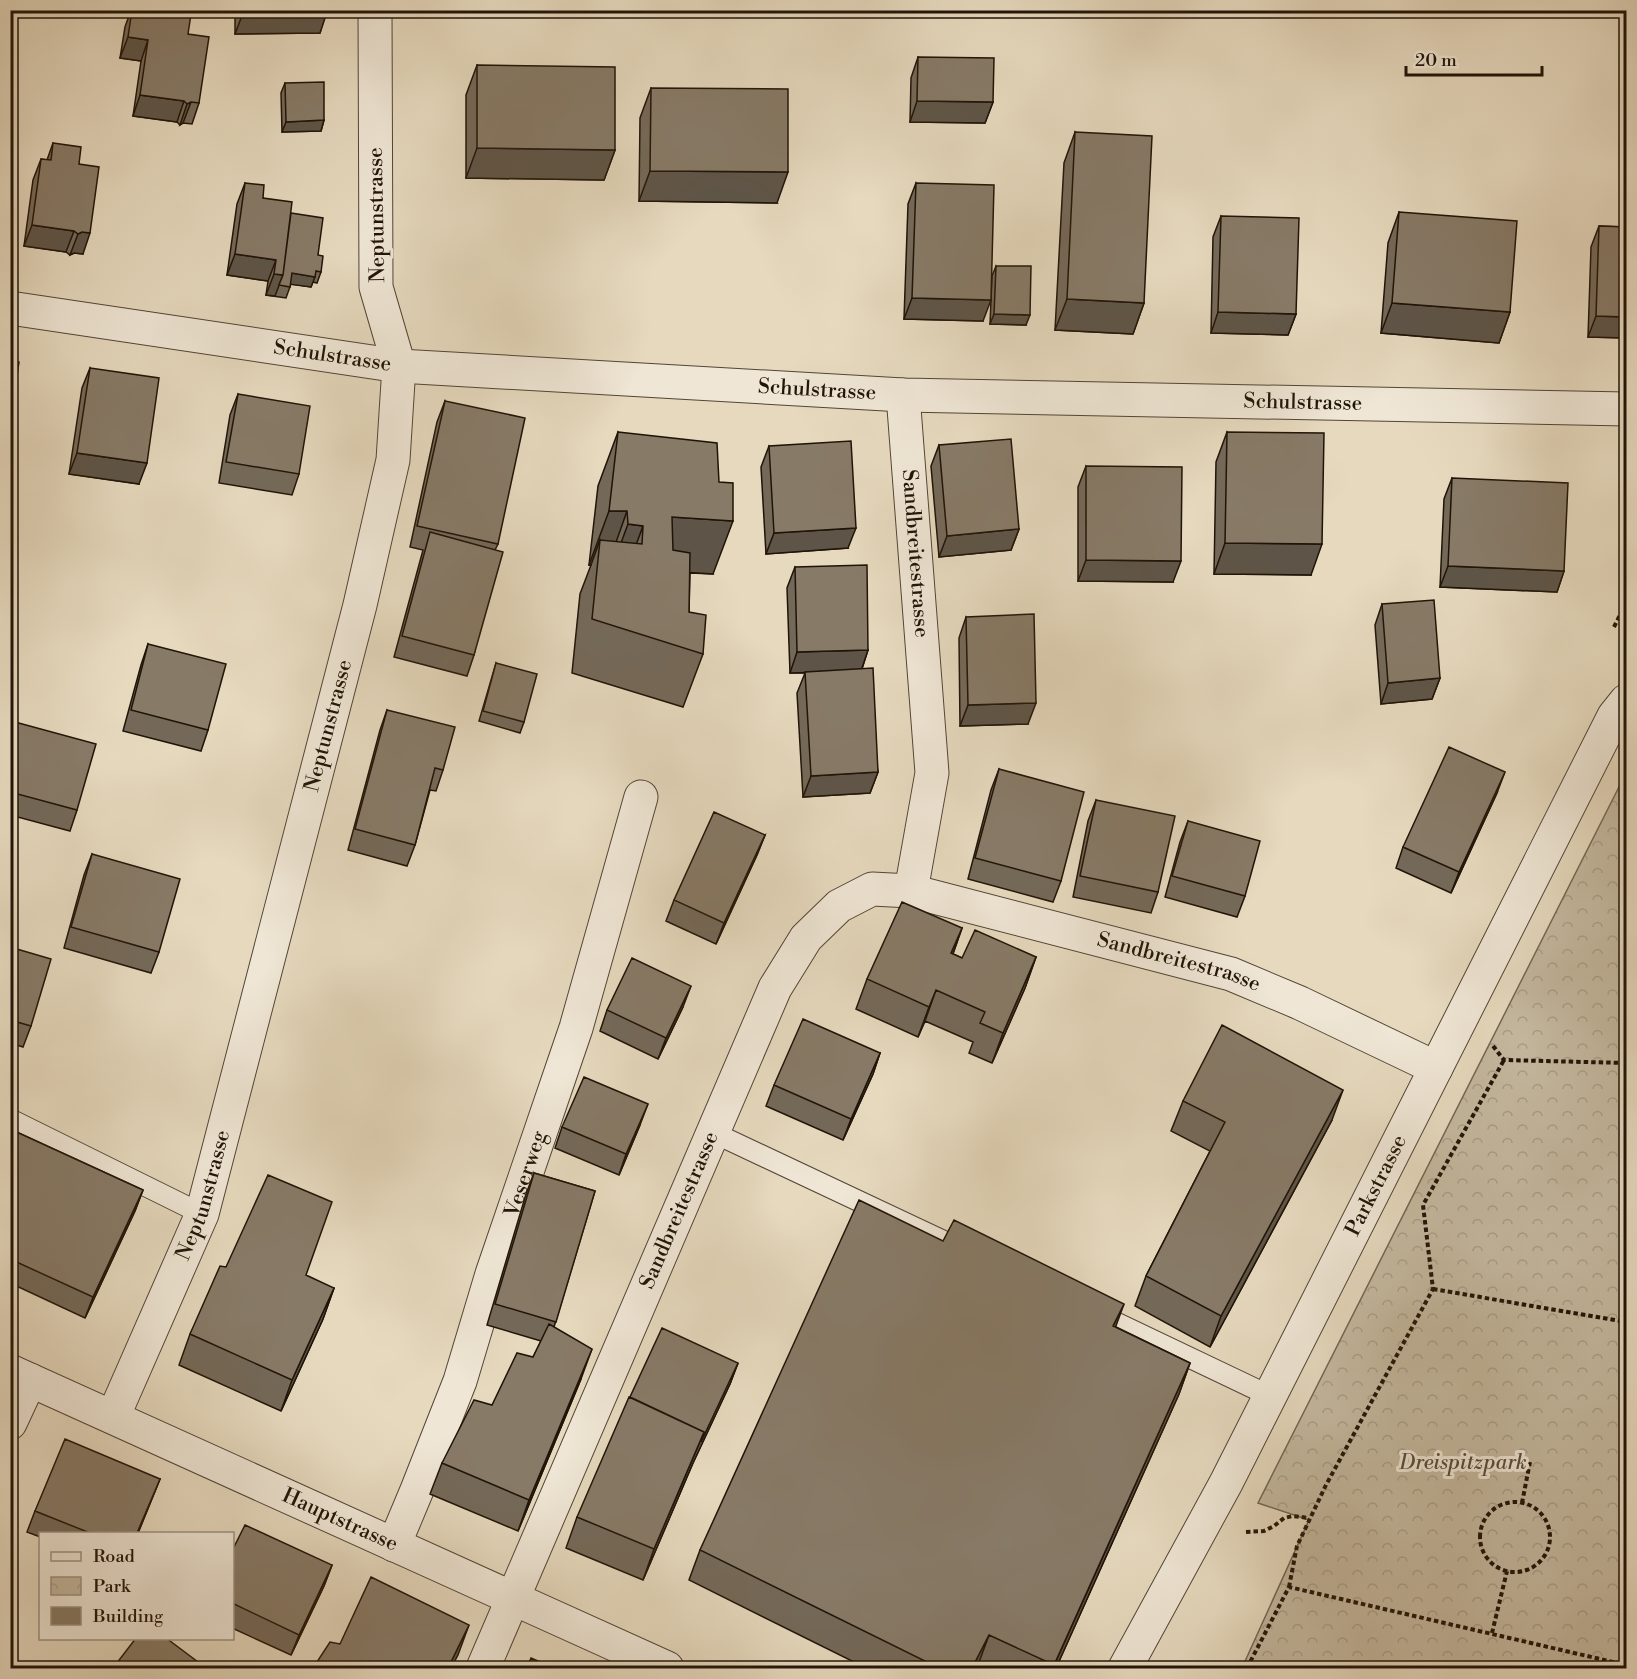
<svg xmlns="http://www.w3.org/2000/svg" width="1637" height="1679" viewBox="0 0 1637 1679" font-family="'Libre Bodoni',serif">
  <style>
    .park { fill: url(#park-crowns); stroke: #726654; stroke-width: 1.5 }
    .lines { fill: none; stroke-linecap: round; stroke-linejoin: round }
    .lane-casing { stroke: #524536; stroke-width: 22 }
    .street-casing { stroke: #524536; stroke-width: 35 }
    .path { stroke: #201408; stroke-width: 4; stroke-dasharray: 4.5 3; stroke-linecap: butt }
    .lane { stroke: #efe6d5; stroke-width: 20 }
    .street { stroke: #efe6d5; stroke-width: 33 }
    .wall { fill: #746959; stroke: #201408; stroke-width: 1.5 }
    .shaded-wall { fill: #5e5548; stroke: #201408; stroke-width: 1.5 }
    .building { fill: #877a67; stroke: #201408; stroke-width: 1.5 }
    .labels { text-anchor: middle; dominant-baseline: central; stroke-width: 6; stroke-linejoin: round; paint-order: stroke }
    .street-label { font-size: 21px; fill: #201408; stroke: #efe6d5 }
    .park-label { font-size: 21px; font-style: italic; fill: #594d3d; stroke: #efe6d5 }
  </style>
  <defs>
    <pattern id="park-crowns" width="20" height="18" patternUnits="userSpaceOnUse" patternTransform="scale(1.5)"><rect width="20" height="18" fill="#c4b89f"/><path d="M2 6a3 3 0 1 1 6 0M12 15a3 3 0 1 1 6 0" fill="none" stroke="#a89d87"/></pattern>
  </defs>
  <rect width="100%" height="100%" fill="#e6d9be"/>
  <filter id="stains"><feTurbulence type="fractalNoise" baseFrequency=".00333" numOctaves="4"/><feColorMatrix values="0 0 0 0 .2 0 0 0 0 .09 0 0 0 0 .02 0 0 0 .5 -.17"/></filter>
  <radialGradient id="worn" r=".72"><stop offset=".6" stop-color="#630" stop-opacity="0"/><stop offset="1" stop-color="#630" stop-opacity=".3"/></radialGradient>
  <path class="park" d="M1626 773V1668H1242L1309 1520 1258 1503Z"/>
  <g class="lines">
    <g class="lane-casing">
      <path id="lane" d="M10 1119 202 1214
        M712 1132 967 1252
        M1094 1312 1270 1396"/>
    </g>
    <g class="street-casing">
      <g id="street">
        <path id="s1" d="M10 308 399 366 903 395 1626 409"/>
        <path id="s2" d="M903 395 932 773 911 891"/>
        <path id="s3" d="M10 1371 667 1668"/>
        <path id="s4" d="M113 1417 202 1214 360 605 393 460 399 366 376 287 375 10"/>
        <path d="M10 1423 30 1380"/>
        <path id="s5" d="M394 1545 417 1490 460 1381 492 1274 576 1028 641 797"/>
        <path id="s6" d="M483 1668 775 988 806 938 839 906 872 889 911 891 1231 974 1300 1003 1436 1068"/>
        <path id="s7" d="M1125 1668 1226 1483 1614 716 1626 701"/>
      </g>
    </g>
    <path class="path" d="M1614 627 1626 603
      M1493 1046 1504 1060 1626 1063
      M1433 1289 1626 1322
      M1480 1537a35 35 0 1 1 70 0a35 35 0 1 1-70 0Z
      M1522 1503 1530 1462
      M1246 1532 1264 1531 1274 1526 1284 1518 1293 1516 1309 1518
      M1289 1587 1297 1546 1326 1485 1433 1289 1423 1205 1504 1060
      M1492 1633 1507 1571
      M1247 1668 1289 1587 1626 1665"/>
    <use href="#lane" class="lane"/>
    <use href="#street" class="street"/>
  </g>
  <path class="wall" d="M131 10H167L188 34 199 103 192 124 183 123 180 125 177 122 133 116 141 61 120 58 125 27Z
    M235 10H327L320 33 235 34Z
    M918 57 993 102 985 123 910 122 911 78Z
    M477 65 615 150 604 180 466 178V95Z
    M285 83 324 120 321 131 282 132 281 93Z
    M651 88 777 203 639 201 640 118Z
    M1075 132 1144 303 1133 334 1055 330 1064 163Z
    M53 143 79 164 83 254 74 253 70 255 66 252 24 246 33 180 41 159 47 160Z
    M245 183 263 198 291 213 318 255 321 272 317 283 313 282 311 287 291 284 286 298 266 295 268 281 227 275 237 204Z
    M916 183 983 321 904 319 908 204Z
    M1399 212 1510 312 1499 343 1381 333 1388 243Z
    M1221 216 1296 314 1288 335 1211 333 1213 237Z
    M1599 226 1626 227V338L1588 337 1591 247Z
    M996 266 1026 325 990 324 992 276Z
    M90 368 139 484 69 474 82 388Z
    M238 394 299 474 292 495 219 483 230 415Z
    M445 401 498 544 495 550 474 655 467 676 394 657 423 550 410 547 437 422Z
    M618 432 713 574 690 573 689 612 703 654 683 707 572 673 580 594 591 565H589L598 486Z
    M1227 432 1311 575 1214 574 1216 462Z
    M939 445 1019 529 1011 550 939 557 931 466Z
    M769 446 848 548 766 554 761 467Z
    M1086 466 1173 582 1078 581V487Z
    M1452 478 1564 571 1557 592 1440 587 1444 499Z
    M795 567 868 650 862 669 878 772 870 793 803 797 797 693 805 673H790L787 588Z
    M1382 604 1440 678 1432 699 1381 704 1375 625Z
    M966 617 1028 724 960 726 959 638Z
    M148 644 208 730 201 751 123 731 141 665Z
    M496 663 524 722 520 733 479 721Z
    M387 710 443 770 436 791 430 790 415 845 407 866 348 850 380 730Z
    M15 722 77 810 70 831 10 815V734Z
    M999 769 1061 881 1053 902 968 879 991 790Z
    M1497 793 1451 893 1396 868 1403 847Z
    M1096 800 1158 892 1151 913 1073 897 1088 821Z
    M1188 821 1245 896 1237 917 1165 897 1180 842Z
    M765 835 757 855 716 944 666 921 674 900Z
    M92 854 159 952 151 973 64 948 84 875Z
    M962 928 953 954 962 958 1036 957 1025 988 992 1063 969 1053 973 1042 925 1021 918 1037 856 1009 867 979Z
    M10 947 31 1026 23 1047 10 1043Z
    M683 1007 658 1059 600 1031 607 1010Z
    M880 1053 873 1074 843 1140 766 1106 774 1085Z
    M1183 1101 1332 1120 1210 1347 1135 1306 1146 1276 1210 1151 1171 1131Z
    M640 1125 619 1175 555 1148 562 1127Z
    M10 1129 143 1190 135 1211 85 1318 10 1283Z
    M534 1173 595 1191 554 1327 581 1379 518 1531 430 1494 442 1463 533 1357 541 1341 487 1325 526 1194Z
    M226 1267 334 1288 323 1319 281 1411 179 1365 190 1334Z
    M1116 1327 1190 1363 1179 1394 1056 1668H985L978 1665 976 1668H866L689 1580 700 1550Z
    M738 1363 730 1384 693 1463 643 1580 566 1548 577 1517Z
    M160 1479 138 1533H40V1537L27 1532 35 1511Z
    M232 1551 332 1565 324 1586 291 1655 232 1628Z"/>
  <path class="shaded-wall" d="M327 12 320 33 235 34 243 13Z
    M128 37 148 40 141 61 120 58Z
    M140 95 184 101 177 122 133 116Z
    M917 101 993 102 985 123 910 122Z
    M191 102 183 123 180 125 187 104Z
    M324 120 321 131 282 132 286 122Z
    M477 148 615 150 604 180 466 178Z
    M650 171 788 172 777 203 639 201Z
    M32 225 74 231 66 252 24 246Z
    M82 232 90 233 83 254 74 253 70 255 78 234Z
    M235 254 276 260 268 281 227 275Z
    M292 273 315 277 311 287 288 284Z
    M274 274 283 275 275 296 266 295Z
    M912 298 991 300 983 321 904 319Z
    M1067 299 1144 303 1133 334 1055 330Z
    M1392 303 1510 312 1499 343 1381 333Z
    M1218 312 1296 314 1288 335 1211 333Z
    M994 314 1030 315 1026 325 990 324Z
    M1596 316 1626 317V338L1588 337Z
    M77 453 147 463 139 484 69 474Z
    M609 511H627L608 565 600 540 591 565H589Z
    M672 517 733 521 713 574 652 570Z
    M628 524 643 526 623 580 608 578Z
    M856 528 848 548 766 554 774 533Z
    M1019 529 1011 550 939 557 947 536Z
    M1225 543 1322 544 1311 575 1214 574Z
    M1086 560 1181 561 1173 582 1078 581Z
    M1448 566 1564 571 1557 592 1440 587Z
    M868 650 861 671 790 673 797 652Z
    M1440 678 1432 699 1381 704 1388 683Z
    M1036 703 1028 724 960 726 968 705Z
    M878 772 870 793 803 797 811 776Z
    M1505 772 1497 793 1451 893 1459 872Z
    M765 835 757 855 716 944 724 923Z
    M962 928 951 959V953Z
    M1036 957 1025 988 992 1063 1003 1033Z
    M691 986 683 1007 658 1059 666 1038Z
    M936 990 925 1021 918 1037 929 1007Z
    M880 1053 873 1074 843 1140 851 1119Z
    M1343 1090 1332 1120 1210 1347 1221 1316Z
    M648 1104 640 1125 619 1175 626 1154Z
    M143 1190 135 1211 85 1318 93 1297Z
    M334 1288 323 1319 281 1411 292 1380Z
    M1124 1304 1113 1334V1326Z
    M592 1349 581 1379 518 1531 529 1500Z
    M738 1363 730 1384 693 1463 643 1580 654 1549 704 1432Z
    M1190 1363 1179 1394 1056 1668H1053Z
    M160 1479 138 1533H137Z
    M332 1565 324 1586 291 1655 299 1635Z
    M469 1625 458 1655 451 1668H448Z
    M989 1635 978 1665 976 1668H972Z"/>
  <path class="building" d="M132 10H167L191 14 188 34 209 37 199 103 191 102 187 104 184 101 140 95 148 40 128 37Z
    M243 10H327V12L243 13Z
    M918 57 994 58 993 102 917 101Z
    M477 65 615 67V150L477 148Z
    M324 82V120L286 122 285 83Z
    M651 88 788 89V172L650 171Z
    M1075 132 1152 136 1144 303 1067 299Z
    M53 143 81 147 79 164 99 167 90 233 82 232 78 234 74 231 32 225 41 159 51 160Z
    M245 183 264 185 263 198 292 202 283 275 274 274 276 260 235 254Z
    M916 183 994 185 991 300 912 298Z
    M10 185H13L10 208Z
    M1399 212 1517 221 1510 312 1392 303Z
    M291 213 323 218 318 255 323 256 321 272 316 271 315 277 292 273 290 287 279 285 283 275Z
    M1221 216 1299 218 1296 314 1218 312Z
    M1599 226 1626 227V317L1596 316Z
    M996 266H1031L1030 315 994 314Z
    M10 360 19 362 10 420Z
    M90 368 159 378 147 463 77 453Z
    M238 394 310 406 299 474 226 462Z
    M445 401 525 418 498 544 417 526Z
    M618 432 717 443 719 482 733 483V521L672 517 673 550 690 553 689 612 706 615 703 654 592 619 600 540 642 544 643 526 628 524 627 511H609Z
    M1227 432 1324 433 1322 544 1225 543Z
    M1011 439 1019 529 947 536 939 445Z
    M851 441 856 528 774 533 769 446Z
    M1086 466 1182 467 1181 561 1086 560Z
    M1452 478 1568 483 1564 571 1448 566Z
    M430 532 503 552 474 655 402 636Z
    M867 565 868 650 797 652 795 567Z
    M1434 600 1440 678 1388 683 1382 604Z
    M1034 614 1036 703 968 705 966 617Z
    M148 644 226 664 208 730 131 710Z
    M496 663 537 674 524 722 483 711Z
    M873 668 878 772 811 776 805 672Z
    M387 710 455 727 443 770 435 768 415 845 355 829Z
    M15 722 96 744 77 810 10 792V737Z
    M1449 747 1505 772 1459 872 1403 847Z
    M999 769 1084 792 1061 881 975 858Z
    M1096 800 1175 816 1158 892 1080 876Z
    M714 812 765 835 724 923 674 900Z
    M1188 821 1260 841 1245 896 1172 876Z
    M92 854 180 879 159 952 71 927Z
    M902 902 962 928 951 953 962 958 975 930 1036 957 1003 1033 980 1023 985 1012 936 990 929 1007 867 979Z
    M10 947 51 959 31 1026 10 1020Z
    M632 958 691 986 666 1038 607 1010Z
    M803 1019 880 1053 851 1119 774 1085Z
    M1222 1025 1343 1090 1221 1316 1146 1276 1225 1122 1183 1101Z
    M584 1077 648 1104 626 1154 562 1127Z
    M10 1129 143 1190 93 1297 10 1259Z
    M534 1173 595 1191 556 1322 495 1304Z
    M268 1175 332 1202 306 1275 334 1288 292 1380 190 1334 220 1266 226 1267Z
    M859 1200 943 1241 954 1220 1124 1304 1113 1326 1190 1363 1054 1665 989 1635 972 1668H939L700 1550Z
    M549 1324 592 1349 529 1500 442 1463 474 1400 492 1405 517 1353 533 1357Z
    M662 1328 738 1363 701 1442 704 1432 630 1397Z
    M629 1397 704 1432 654 1549 577 1517Z
    M65 1439 160 1479 137 1533H90L35 1511Z
    M245 1525 332 1565 299 1635 232 1603V1551Z
    M371 1577 469 1625 448 1668H313L330 1642 340 1644Z
    M136 1638H166L206 1668H113Z
    M531 1658 554 1668H527Z"/>
  <g class="labels">
    <g class="street-label">
      <text transform="translate(377 215) rotate(-91)">Neptunstrasse</text>
      <text stroke="none"><textPath href="#s1" startOffset="326">Schulstrasse</textPath></text>
      <text stroke="none"><textPath href="#s1" startOffset="812">Schulstrasse</textPath></text>
      <text stroke="none"><textPath href="#s1" startOffset="1298">Schulstrasse</textPath></text>
      <text stroke="none"><textPath href="#s2" startOffset="159">Sandbreitestrasse</textPath></text>
      <text stroke="none"><textPath href="#s4" startOffset="726">Neptunstrasse</textPath></text>
      <text stroke="none"><textPath href="#s6" startOffset="1198">Sandbreitestrasse</textPath></text>
      <text stroke="none"><textPath href="#s5" startOffset="394">Veserweg</textPath></text>
      <text stroke="none"><textPath href="#s7" startOffset="544">Parkstrasse</textPath></text>
      <text stroke="none"><textPath href="#s4" startOffset="240">Neptunstrasse</textPath></text>
      <text stroke="none"><textPath href="#s6" startOffset="498">Sandbreitestrasse</textPath></text>
      <text stroke="none"><textPath href="#s3" startOffset="362">Hauptstrasse</textPath></text>
    </g>
    <g class="park-label">
      <text x="1463" y="1463">Dreispitzpark</text>
    </g>
  </g>
  <rect width="1637" height="1679" fill="none" stroke="#e6d9be" stroke-width="36"/>
  <rect x="12" y="12" width="1613" height="1655" fill="none" stroke="#201408" stroke-width="3"/>
  <rect x="18" y="18" width="1601" height="1643" fill="none" stroke="#201408" stroke-width="1.5"/>
  <rect x="39" y="1532" width="195" height="108" fill="#efe6d5" stroke="#9c9283" stroke-width="1.5"/>
  <rect x="51" y="1552" width="30" height="9" fill="#efe6d5" stroke="#9c9283" stroke-width="1.5"/>
  <text x="93" y="1562" font-size="18" fill="#201408">Road</text>
  <rect x="51" y="1577" width="30" height="18" fill="url(#park-crowns)" stroke="#9c9283" stroke-width="1.5"/>
  <text x="93" y="1592" font-size="18" fill="#201408">Park</text>
  <rect x="51" y="1607" width="30" height="18" fill="#877a67" stroke="#9c9283" stroke-width="1.5"/>
  <text x="93" y="1622" font-size="18" fill="#201408">Building</text>
  <path d="M1406 66v9h136v-9" fill="none" stroke="#201408" stroke-width="3"/>
  <text x="1415" y="66" font-size="18" fill="#201408" stroke="#efe6d5" stroke-width="4.5" paint-order="stroke">20 m</text>
  <rect width="100%" height="100%" filter="url(#stains)"/>
  <rect width="100%" height="100%" fill="url(#worn)"/>
</svg>
